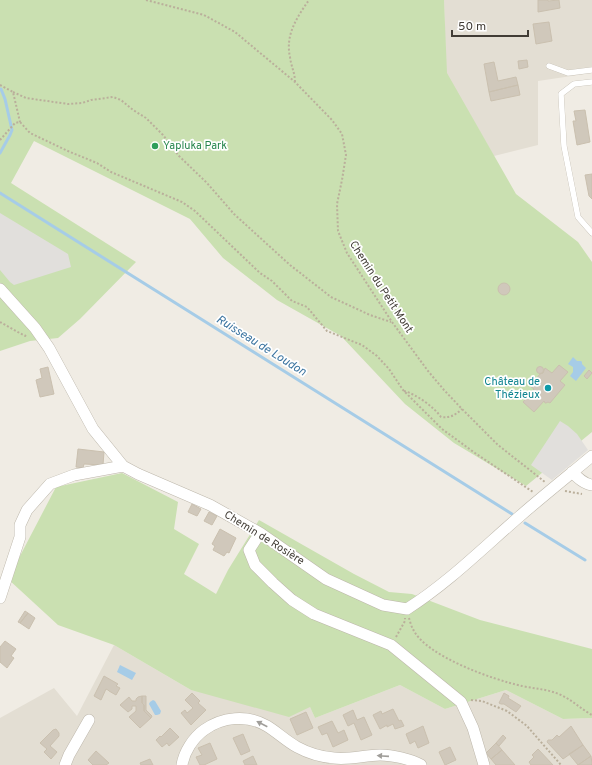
<svg xmlns="http://www.w3.org/2000/svg" width="592" height="765" viewBox="0 0 592 765" font-family="Overpass,sans-serif">
  <style>
    .residential { fill: #e3ded3 }
    .green { fill: #cae0b1 }
    .parking { fill: #e1dfdc }
    .water { fill: #a6cce7 }
    .lines { fill: none; stroke-linecap: round; stroke-linejoin: round }
    .stream { stroke: #a6cce7; stroke-width: 3 }
    .building { fill: #d0c8bb; stroke: #cac0af }
    .lane-casing { stroke: #bdb7ab; stroke-width: 6 }
    .street-casing { stroke: #bdb7ab; stroke-width: 12 }
    .path { stroke: #baaf9b; stroke-width: 2; stroke-dasharray: 2 2; stroke-linecap: butt }
    .lane { stroke: #fff; stroke-width: 5.5 }
    .street { stroke: #fff; stroke-width: 11 }
    .oneway { fill: #a09e9a }
    .leisure-dot { fill: #2e9e5b; stroke: #fff; stroke-width: 1.5 }
    .culture-dot { fill: #0f9aa8; stroke: #fff; stroke-width: 1.5 }
    .labels { text-anchor: middle; dominant-baseline: central; stroke-width: 3.5; stroke-linejoin: round; paint-order: stroke }
    .leisure-label { font-size: 11px; fill: #27864d; stroke: #fff; text-anchor: start }
    .street-label { font-size: 11px; fill: #413c35; stroke: #fff }
    .culture-label { font-size: 11px; fill: #0d838f; stroke: #fff; text-anchor: end }
    .water-label { font-size: 12px; font-style: italic; fill: #3b74a0; stroke: #fff }
  </style>
  <rect width="100%" height="100%" fill="#f0ece4"/>
  <path class="residential" d="M444 0H592V73L538 81V145L494 156 446 73Z
    M114 645 191 690 310 707 315 718 400 685 445 709 506 690 563 719 592 718V765H0V718L54 688 77 716Z"/>
  <path class="green" d="M0 0H444L447 73 516 194 578 242 592 262V432L526 486 454 443 405 404 341 336 277 300 223 258 190 219 34 141 11 183 136 262 80 319 58 338 30 341 0 351Z
    M122 473 178 502 174 529 199 544 184 574 216 594 228 570 259 520 354 574 389 592 412 594 480 620 592 649V718L563 719 506 690 445 709 400 685 315 718 310 707 289 717 191 690 114 645 58 625 8 579 56 487Z"/>
  <path class="parking" d="M0 213 68 254 71 267 14 285 10 282 0 270Z
    M560 421 568 426 577 434 588 450 552 480 531 465Z"/>
  <path class="water" d="M573 357 577 361H581L582 362V364L586 368 576 381 570 376 573 372V367L568 364Z
    M120 665 136 673 132 680 117 672Z
    M153 700 155 701 161 711 160 714 157 715H155L149 704 150 702Z"/>
  <g class="lines">
    <path class="stream" d="M0 89H1L5 99 12 130 10 135 0 153
      M0 193 512 514
      M525 523 585 560"/>
  </g>
  <path class="building" d="M538 0H548V1L559 0 560 8 538 12Z
    M549 22 552 41 536 44 533 24Z
    M527 60 528 67 519 69 518 61Z
    M494 62 498 81 516 77 518 85 489 92 484 64Z
    M518 85 520 95 491 101 489 92Z
    M585 110 590 142 577 145 573 121H576L574 111Z
    M592 174V199L589 196 585 175Z
    M498 289a6 6 0 1 1 12 0a6 6 0 1 1-12 0Z
    M559 365 568 372 560 381 565 385 550 403 548 402 546 403H545L544 401 534 412 523 402 534 389 530 386 540 374 543 373 545 368 552 373Z
    M536.5 370a3.5 3.5 0 1 1 7 0a3.5 3.5 0 1 1-7 0Z
    M48 367 54 394 40 397 36 380 42 378 40 369Z
    M589 370 592 373 587 379 584 376Z
    M78 449 104 452 103 465 84 464 83 468 76 467Z
    M192 504 201 509 197 516 188 512Z
    M209 512 217 516 212 525 204 521Z
    M220 529 236 538 229 553 227 552 224 556 213 550 215 546 212 544Z
    M25 611 28 613 20 623 18 622Z
    M28 613 35 618 29 629 20 623Z
    M5 641 16 649 11 656 14 658 7 668 0 662V647Z
    M104 676 118 684 116 686 120 688 116 695 109 691 108 690 106 689 101 700 94 696Z
    M192 693 200 701 198 703 206 710 191 725 181 713 185 710 187 713 193 708 185 700Z
    M504 693 509 696 508 698 521 706 516 712 504 704H501L499 703Z
    M142 696V703L144 705V711L151 718 140 728 129 717 136 711V706H132V709L128 712 120 705 129 697 132 701H136V699L138 697Z
    M142 696H146V710L152 716 151 718 144 711V705L142 703Z
    M393 709 399 721 401 720 404 726 395 729 393 724 387 727V725L380 729 373 715 381 711 382 714Z
    M353 710 357 720 364 717 372 735 361 740 354 723 348 726 343 715Z
    M306 712 313 728 297 735 290 719Z
    M332 721 338 733 344 730 348 740 333 747 327 733 322 735 318 727Z
    M423 726 429 743 418 748 415 741 410 744 406 734Z
    M571 726 583 745 563 759 547 742 548 740H552L557 735 559 737Z
    M170 728 179 737 169 746 167 743 162 747 156 740 160 736 161 737Z
    M56 729 59 733V736L50 746 57 752 51 759 44 752 47 749 40 743 53 730Z
    M243 734 250 751 241 755 233 738Z
    M503 735 506 738 499 746 496 743Z
    M210 743 217 759 204 765H200L196 757 202 755 198 748Z
    M496 743 502 750 491 759 486 753Z
    M583 745 591 756 578 765 569 754Z
    M450 747 456 760 445 765 439 752Z
    M538 749 553 765H531L529 762 534 757 532 755Z
    M502 750 515 765H496L491 759Z
    M96 751 109 763 106 765H93L88 760Z
    M253 756 257 765H245L243 761Z
    M591 756 592 764 591 765H578Z
    M150 759 153 765H141L140 763Z"/>
  <g class="lines">
    <g class="lane-casing">
      <path id="lane" d="M549 66 568 73 592 70
        M592 82 574 84 561 94 564 146 578 217 592 233"/>
    </g>
    <g class="street-casing">
      <path id="street" d="M0 289 35 328 49 348 93 429 123 466 138 474 210 505 260 533 326 579 383 605 407 609C448 583 483 548 520 516 543 496 568 476 592 456
        M572 472C578 478 584 484 592 485
        M260 533 249 550 255 565 273 583 292 600 314 614 391 645 461 702 473 728 484 765
        M0 598 20 537V525L27 510 50 484 74 475 123 466
        M65 765 69 755 89 720
        M182 765C184 752 193 738 204 730 222 717 247 714 267 726 277 732 286 741 297 747 308 753 322 757 334 758 350 760 365 755 380 755 392 755 411 759 421 765"/>
    </g>
    <path class="path" d="M146 0 204 15 235 32 295 82 332 120 342 134 346 155 342 180 337 204 338 231 347 253 392 322 428 371 444 390 462 409 498 445 545 482
      M295 82C295 73 291 66 290 57 285 35 297 17 309 0
      M0 85 13 92 20 122
      M13 92 26 98 68 104 82 103 91 100 113 97 121 100 133 110 146 118 163 135 179 156 207 183 234 214 290 265 331 297 370 315 391 322
      M0 140 15 123 20 122 30 133 70 152 97 163 111 172 182 202 195 211 260 273 272 281 292 301 307 307 327 331 362 345 377 356 389 369 403 390 442 429 475 453 533 492
      M0 322 25 336 27 334
      M404 391C416 394 434 407 441 417 451 418 455 415 462 409
      M565 491 582 494
      M409 618C410 621 411 626 413 629 425 656 494 680 522 686 536 689 548 689 561 695 572 700 581 709 592 715
      M396 637 405 621V618
      M471 700 482 701 507 711 527 726 561 765"/>
    <use href="#lane" class="lane"/>
    <use href="#street" class="street"/>
  </g>
  <defs><path id="oneway-solid" d="M-6-.8H1V-3.2L6.5 0L1 3.2V.8H-6Z"/></defs>
  <g class="oneway">
    <use href="#oneway-solid" transform="translate(262 724) rotate(-153)"/>
    <use href="#oneway-solid" transform="translate(383 756) rotate(-176)"/>
  </g>
  <circle class="leisure-dot" cx="155" cy="146" r="4"/>
  <circle class="culture-dot" cx="548" cy="388" r="4"/>
  <g class="labels">
    <g class="leisure-label">
      <text x="163" y="146">Yapluka Park</text>
    </g>
    <g class="street-label">
      <text transform="translate(381 287) rotate(57)">Chemin du Petit Mont</text>
      <text transform="translate(264 538) rotate(32)">Chemin de Rosière</text>
    </g>
    <g class="culture-label">
      <text x="540" y="382">Château de<tspan x="540" dy="13">Thézieux</tspan></text>
    </g>
    <g class="water-label">
      <text transform="translate(261 346) rotate(32)">Ruisseau de Loudon</text>
    </g>
  </g>
  <path d="M452 30v6h76v-6" fill="none" stroke="#413c35" stroke-width="2"/>
  <text x="458" y="30" font-size="12" fill="#413c35" stroke="#ffffff" stroke-width="3" paint-order="stroke">50 m</text>
</svg>
